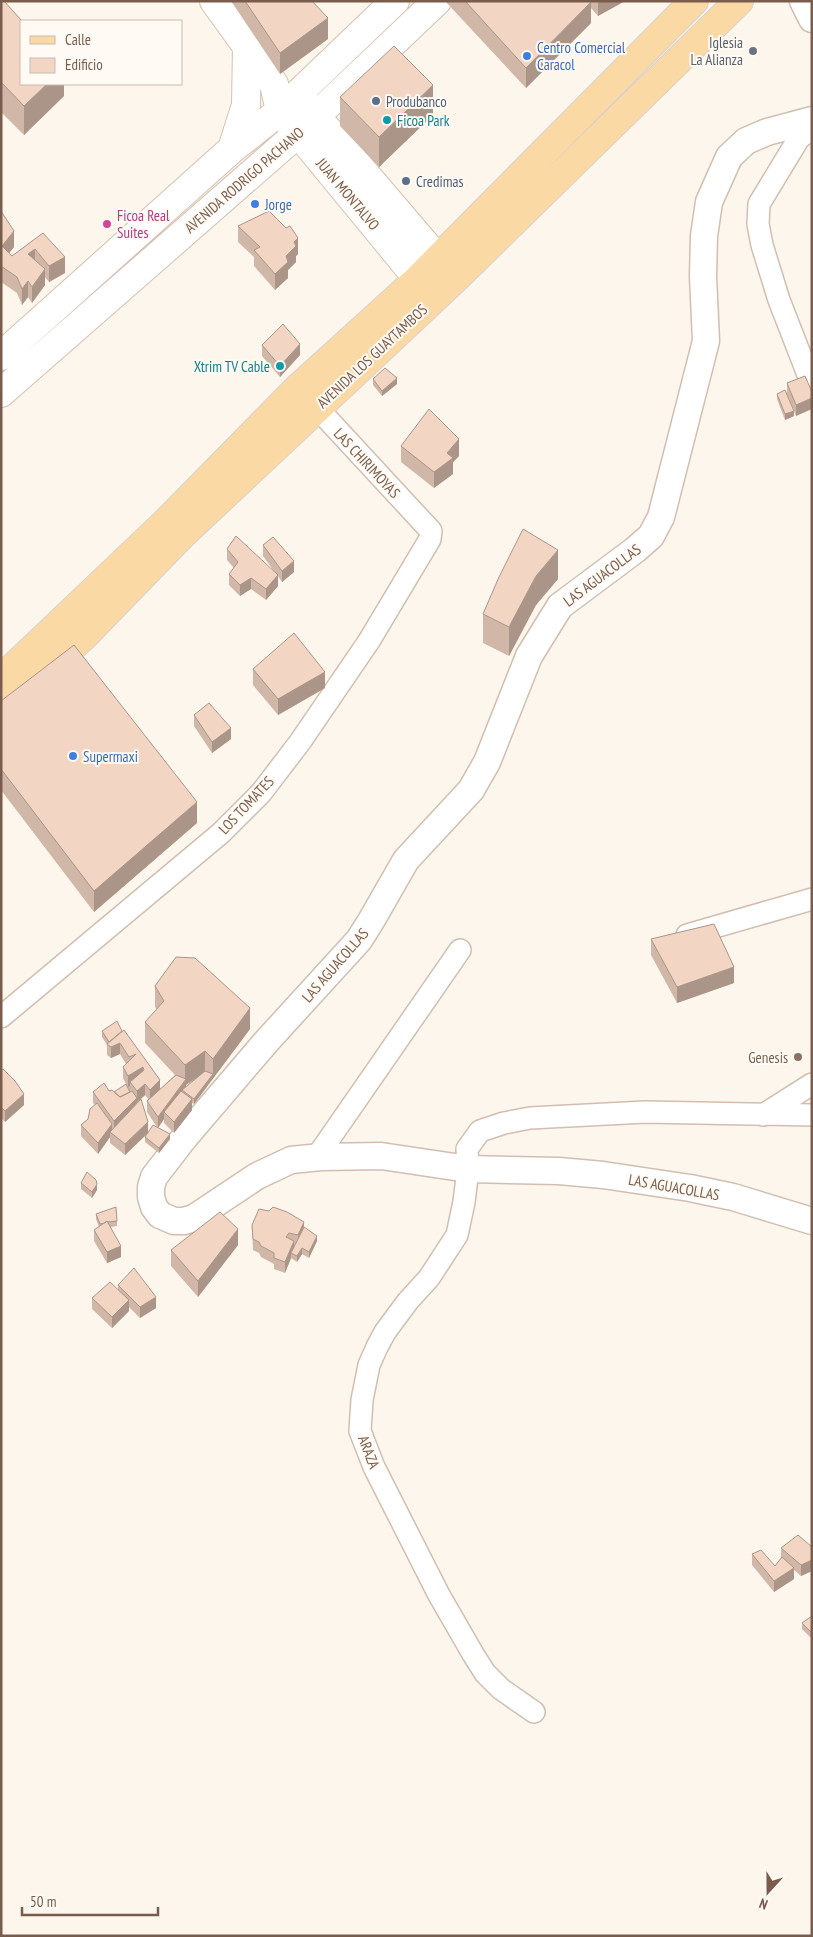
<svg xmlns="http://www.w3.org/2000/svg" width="813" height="1937" viewBox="0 0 813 1937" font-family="'PT Sans Narrow',sans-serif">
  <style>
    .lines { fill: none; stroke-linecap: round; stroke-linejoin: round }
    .minor-casing { stroke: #d1beb0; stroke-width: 24 }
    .tertiary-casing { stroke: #d1beb0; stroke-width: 29 }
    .secondary-casing { stroke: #d6c0b0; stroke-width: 30 }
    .primary-casing { stroke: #dad1cd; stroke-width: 30 }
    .minor { stroke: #fff; stroke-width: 21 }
    .tertiary { stroke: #fff; stroke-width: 26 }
    .secondary { stroke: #fff; stroke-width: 28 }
    .primary { stroke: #fbd9a5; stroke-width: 28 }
    .wall { fill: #d1b7a8; fill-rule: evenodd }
    .shaded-wall { fill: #aa9588 }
    .building { fill: #f3d5c3; stroke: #aa9588 }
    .worship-dot { fill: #6b7280; stroke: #fffaf3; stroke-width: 2 }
    .shop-dot { fill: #3f7fe0; stroke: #fffaf3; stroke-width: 2 }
    .service-dot { fill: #5c6f8a; stroke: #fffaf3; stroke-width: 2 }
    .culture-dot { fill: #0f9aa8; stroke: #fffaf3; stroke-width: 2 }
    .hotel-dot { fill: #d1479c; stroke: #fffaf3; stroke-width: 2 }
    .education-dot { fill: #8d6e63; stroke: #fffaf3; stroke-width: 2 }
    .labels { text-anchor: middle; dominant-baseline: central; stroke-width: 4; stroke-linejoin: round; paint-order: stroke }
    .worship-label { font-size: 15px; fill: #5b616d; stroke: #fffaf3; text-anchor: end }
    .shop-label { font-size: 15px; fill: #366cbe; stroke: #fffaf3; text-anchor: start }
    .service-label { font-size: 15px; fill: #4e5e75; stroke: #fffaf3; text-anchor: start }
    .culture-label { font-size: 15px; fill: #0d838f; stroke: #fffaf3; text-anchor: start }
    .street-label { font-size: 15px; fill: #7a5c4d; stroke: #fffaf3 }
    .hotel-label { font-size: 15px; fill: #b23c85; stroke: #fffaf3; text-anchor: start }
    .education-label { font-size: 15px; fill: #785e54; stroke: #fffaf3; text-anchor: end }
  </style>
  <rect width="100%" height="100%" fill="#fdf6ec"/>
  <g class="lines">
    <g class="minor-casing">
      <path id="minor" d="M812 129 799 138 759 204 758 224 762 245 779 300 812 385
        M687 935 812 899
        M1 1017 221 833 261 793 300 742 369 641 430 539 431 531 307 397
        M763 1115 812 1084
        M316 1158 460 950
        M534 1712 501 1689 485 1673 473 1654 439 1595 374 1467 360 1431 362 1400 369 1365 377 1347 385 1332 408 1301 429 1278 457 1235 464 1202 468 1169 467 1149 480 1131 504 1123 530 1118 645 1112 812 1115"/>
    </g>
    <g class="tertiary-casing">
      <path id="tertiary" d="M803 1 812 19
        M812 120 767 132 746 141 729 157 709 202 704 236 703 276 706 341 661 517 651 536 635 550 560 606 529 656 487 762 471 790 406 860 371 921 359 940 266 1042 184 1138 154 1177 151 1187V1197L154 1207 160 1215 174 1221H184L194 1218 257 1176 291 1160 321 1157 381 1156 468 1169 559 1171 603 1175 690 1188 733 1197 812 1221"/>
    </g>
    <g class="secondary-casing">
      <path id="secondary" d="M214 1 274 84 280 111 418 279 436 295
        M305 103 438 259 456 276
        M232 149 246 105 247 47
        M1 356 232 149 280 111 395 1
        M1 393 298 133 437 1"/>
    </g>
    <g class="primary-casing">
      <path id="primary" d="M1 679 167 521 299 387 418 279 694 1
        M1 706 33 682 84 636 182 535 457 277 739 1"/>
    </g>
    <use href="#minor" class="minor"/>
    <use href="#tertiary" class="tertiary"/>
    <use href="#secondary" class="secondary"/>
    <use href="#primary" class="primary"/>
  </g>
  <path class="wall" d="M1 1 64 84V96L24 135 1 112Z
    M231 1H312L328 39 280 74Z
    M445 1H625L598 16 591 8V23L526 88Z
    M340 97 433 115 379 167 340 126Z
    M1 211 14 247 9 253 12 256 43 233 65 273 49 282 45 277V285L32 303 28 297 22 305 17 293 1 282Z
    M238 226 298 254 296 256V262L288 270V278L275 290 254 266V257L238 242Z
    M262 345 300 355 280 377 262 356Z
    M805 376 796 416 787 394V383Z
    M373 379 397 384 382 396 373 385Z
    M777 394 794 416 785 420 777 399Z
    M401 446 459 456 453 462V474L434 488 401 462Z
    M263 545 294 572 282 582 278 576V586L266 600 251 589 240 596 229 585V574L234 568 227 560V549L276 574 263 556Z
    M558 579 536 605 509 656 483 643V614Z
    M253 669 325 688 278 715 253 685Z
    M1 701 197 823 94 912 1 790Z
    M194 715 231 739 212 753 194 726Z
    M651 939 734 983 677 1003 651 955Z
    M155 986 250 1029 194 1104 192 1103V1110L174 1133 164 1123V1119L158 1128 170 1139 159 1153 145 1142V1137L148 1133 125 1155 110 1143V1137L98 1154 81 1136V1125L88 1119 95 1105 93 1103V1092L109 1091 114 1092 126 1084 123 1078V1067L126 1064 120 1054 111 1058 107 1055V1045L102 1037V1031H122L160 1089 175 1075 145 1043V1022L157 1010 155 1007ZM198 1077 186 1087V1085ZM145 1095 149 1100 147 1101V1112L157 1127 148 1132 141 1099Z
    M1 1071 24 1105 5 1122 1 1118Z
    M81 1183 97 1190 92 1198 81 1189Z
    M96 1214 117 1221V1226L111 1227 121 1257 107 1263 94 1241V1230L99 1227 96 1219Z
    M252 1225 304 1227 317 1241 309 1258 302 1254 297 1262 291 1258 285 1273 274 1269V1264L261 1257 259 1253 253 1250Z
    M238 1245 198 1297 171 1266V1250Z
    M118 1285 156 1308 140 1318 129 1307V1311L112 1328 92 1309V1298L118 1290Z
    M812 1547V1571L801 1576 794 1570V1579L774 1592 752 1565V1554L775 1566 781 1558V1548Z
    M812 1616V1639L802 1629V1623Z"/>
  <path class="shaded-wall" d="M598 1H625L598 16Z
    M591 2V23L526 88V68Z
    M328 18V39L280 74V53Z
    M47 84H64V96L24 135V106Z
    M433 85V115L379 167V137Z
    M14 231V247L2 262V246Z
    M298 238V254L296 256V262L288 270V278L275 290V274L294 242Z
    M35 249V265L28 254Z
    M65 257V273L49 282V266Z
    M45 269V285L32 303V287Z
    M28 281V297L22 305V289Z
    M300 344V355L280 377V366Z
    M397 378V384L382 396V391Z
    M812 398V409L796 416V405Z
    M794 411V416L785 420V414Z
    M459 439V456L453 462V474L434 488V472L447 453Z
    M558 550V579L536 605 509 656V627L536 576Z
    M294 561V572L282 582V571Z
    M278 575V586L266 600V589Z
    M251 578V589L240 596V585Z
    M325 672V688L278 715V699Z
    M231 728V739L212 753V742Z
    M197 802V823L94 912V891Z
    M734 967V983L677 1003V987Z
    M250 1008V1029L194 1104V1099L213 1074V1059Z
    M120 1043V1054L111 1058V1047Z
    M205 1051V1072L186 1085V1090H182V1095L164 1112V1119L158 1128V1117L185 1081V1065Z
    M143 1067V1078L130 1082V1086L128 1087V1076Z
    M160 1080V1091L150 1101V1090Z
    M145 1084V1095L137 1102V1091Z
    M24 1094V1105L5 1122V1111Z
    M137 1098V1109L114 1132V1121Z
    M192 1099V1110L174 1133V1122Z
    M148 1122V1133L125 1155V1144Z
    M112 1124V1134L110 1132V1137L98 1154V1143Z
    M170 1134V1139L159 1153V1148Z
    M97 1184V1190L92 1198V1192Z
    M304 1222V1233L298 1246V1235Z
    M238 1229V1245L198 1297V1281Z
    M317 1236V1241L309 1258V1252Z
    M294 1241V1252L291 1253V1258L285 1273V1262Z
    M121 1246V1257L107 1263V1252Z
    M302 1248V1254L297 1262V1256Z
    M156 1297V1308L140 1318V1307Z
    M129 1300V1311L112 1328V1317Z
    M812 1560V1571L801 1576V1565Z
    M794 1568V1579L774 1592V1581Z"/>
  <path class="building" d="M1 1H4L22 21H21V84H47L24 106 1 82Z
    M245 1H312L328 18 280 53Z
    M465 1H590L591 2 526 68Z
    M394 46 433 85 379 137 340 97Z
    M1 211 14 231 2 246 12 256 43 233 65 257 49 266 35 249 28 254 45 269 32 287 28 281 22 289 17 277 1 266Z
    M269 211 286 228 290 226 298 238 294 242 296 246 286 256 288 262 275 274 254 250 260 247 238 226Z
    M283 324 300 344 280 366 262 345Z
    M385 368 397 378 382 391 373 379Z
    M805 376 812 392V398L796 405 787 383Z
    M785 390 794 411 785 414 777 394Z
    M429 409 459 439 447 453 453 458 434 472 401 446Z
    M523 529 558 550 536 576 509 627 483 614 499 577Z
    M236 536 278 575 266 589 251 578 240 585 229 574 238 562 227 549Z
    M273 537 294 561 282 571 263 545Z
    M294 633 325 672 278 699 253 669Z
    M74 645 197 802 94 891 1 769V701Z
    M209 703 231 728 212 742 194 715Z
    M714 924 734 967 677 987 651 939Z
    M176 957 195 958 250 1008 213 1059 205 1051 185 1065 145 1022 164 1001 155 986Z
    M117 1021 122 1031 109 1042 102 1031Z
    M124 1030 160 1080 150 1090 145 1084 137 1091 130 1082 144 1070 143 1067 128 1076 123 1067 136 1054 129 1057 120 1043 111 1047 107 1044Z
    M3 1069 15 1081 24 1094 5 1111 1 1107V1071Z
    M205 1071 213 1074 194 1099 182 1090Z
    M176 1075 186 1079 158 1117 147 1101Z
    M104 1083 109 1091 112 1090 120 1097 132 1091 137 1098 114 1121 93 1092Z
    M126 1084 130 1092 120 1097 114 1092Z
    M181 1091 192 1099 174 1122 164 1112Z
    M141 1099 148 1122 125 1144 110 1132Z
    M97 1103 112 1124 98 1143 81 1125 88 1119 90 1109Z
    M153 1125 170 1134 159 1148 145 1137Z
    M87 1172 96 1180 97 1184 92 1192 81 1183Z
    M116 1207 117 1221 108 1222 107 1221 105 1223 100 1224 96 1214Z
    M273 1207 287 1212 304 1222 298 1235 289 1233 286 1237 294 1241 285 1262 274 1258V1253L261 1246 259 1242 253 1239 252 1225 259 1209 269 1211Z
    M220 1212 238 1229 198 1281 171 1250Z
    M107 1221 121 1246 107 1252 94 1230Z
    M304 1227 317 1236 309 1252 302 1248 297 1256 291 1253Z
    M134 1268 156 1297 140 1307 118 1285Z
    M110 1282 129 1300 112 1317 92 1298Z
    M798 1535 812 1547V1560L801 1565 781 1548Z
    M761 1550 775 1566 782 1557 794 1568 774 1581 752 1554Z
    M812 1616V1633L802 1623Z"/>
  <circle class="worship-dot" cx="753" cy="51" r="5"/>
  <g class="shop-dot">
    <circle cx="527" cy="56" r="5"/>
    <circle cx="255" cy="204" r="5"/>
    <circle cx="73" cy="756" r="5"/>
  </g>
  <g class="service-dot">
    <circle cx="376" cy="101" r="5"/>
    <circle cx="406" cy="181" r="5"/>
  </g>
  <g class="culture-dot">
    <circle cx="387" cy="120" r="5"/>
    <circle cx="280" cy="366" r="5"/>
  </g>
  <circle class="hotel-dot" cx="107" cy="224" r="5"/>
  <circle class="education-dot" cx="798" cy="1057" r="5"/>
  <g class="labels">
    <g class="worship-label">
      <text x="743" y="42">Iglesia<tspan x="743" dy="17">La Alianza</tspan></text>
    </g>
    <g class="shop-label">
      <text x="537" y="47">Centro Comercial<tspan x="537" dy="17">Caracol</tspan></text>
      <text x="265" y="204">Jorge</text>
      <text x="83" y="756">Supermaxi</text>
    </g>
    <g class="service-label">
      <text x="386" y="101">Produbanco</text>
      <text x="416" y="181">Credimas</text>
    </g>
    <g class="culture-label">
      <text x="397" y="120">Ficoa Park</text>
      <text x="270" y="366" text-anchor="end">Xtrim TV Cable</text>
    </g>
    <g class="street-label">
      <text transform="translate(244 180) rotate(-41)">AVENIDA RODRIGO PACHANO</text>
      <text transform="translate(348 194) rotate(50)">JUAN MONTALVO</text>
      <text transform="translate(372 356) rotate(-43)">AVENIDA LOS GUAYTAMBOS</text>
      <text transform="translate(367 463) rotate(47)">LAS CHIRIMOYAS</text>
      <text transform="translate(602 575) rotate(-37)">LAS AGUACOLLAS</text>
      <text transform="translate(246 805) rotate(-47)">LOS TOMATES</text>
      <text transform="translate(335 965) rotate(-49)">LAS AGUACOLLAS</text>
      <text transform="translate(674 1187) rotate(10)">LAS AGUACOLLAS</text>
      <text transform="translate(369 1452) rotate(69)">ARAZA</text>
    </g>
    <g class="hotel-label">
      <text x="117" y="215">Ficoa Real<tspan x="117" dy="17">Suites</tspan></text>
    </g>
    <g class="education-label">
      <text x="788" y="1057">Genesis</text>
    </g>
  </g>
  <rect width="813" height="1937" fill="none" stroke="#7a5c4d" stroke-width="5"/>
  <rect x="20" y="20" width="162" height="65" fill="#fffaf3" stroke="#cabbb1"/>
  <rect x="30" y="36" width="25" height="8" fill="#fbd9a5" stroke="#cabbb1"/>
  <text x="65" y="45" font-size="15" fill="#7a5c4d">Calle</text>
  <rect x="30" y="58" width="25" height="15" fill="#f3d5c3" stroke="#cabbb1"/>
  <text x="65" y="70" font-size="15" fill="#7a5c4d">Edificio</text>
  <g transform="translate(768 1892) rotate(201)" stroke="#fffaf3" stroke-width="4" paint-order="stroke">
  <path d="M0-4L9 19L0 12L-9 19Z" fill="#7a5c4d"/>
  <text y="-8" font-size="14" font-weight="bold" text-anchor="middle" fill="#7a5c4d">N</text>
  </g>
  <path d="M22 1907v8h136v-8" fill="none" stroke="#7a5c4d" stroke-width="2.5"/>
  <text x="30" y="1907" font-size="15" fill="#7a5c4d" stroke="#fffaf3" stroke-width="4" paint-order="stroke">50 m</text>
</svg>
